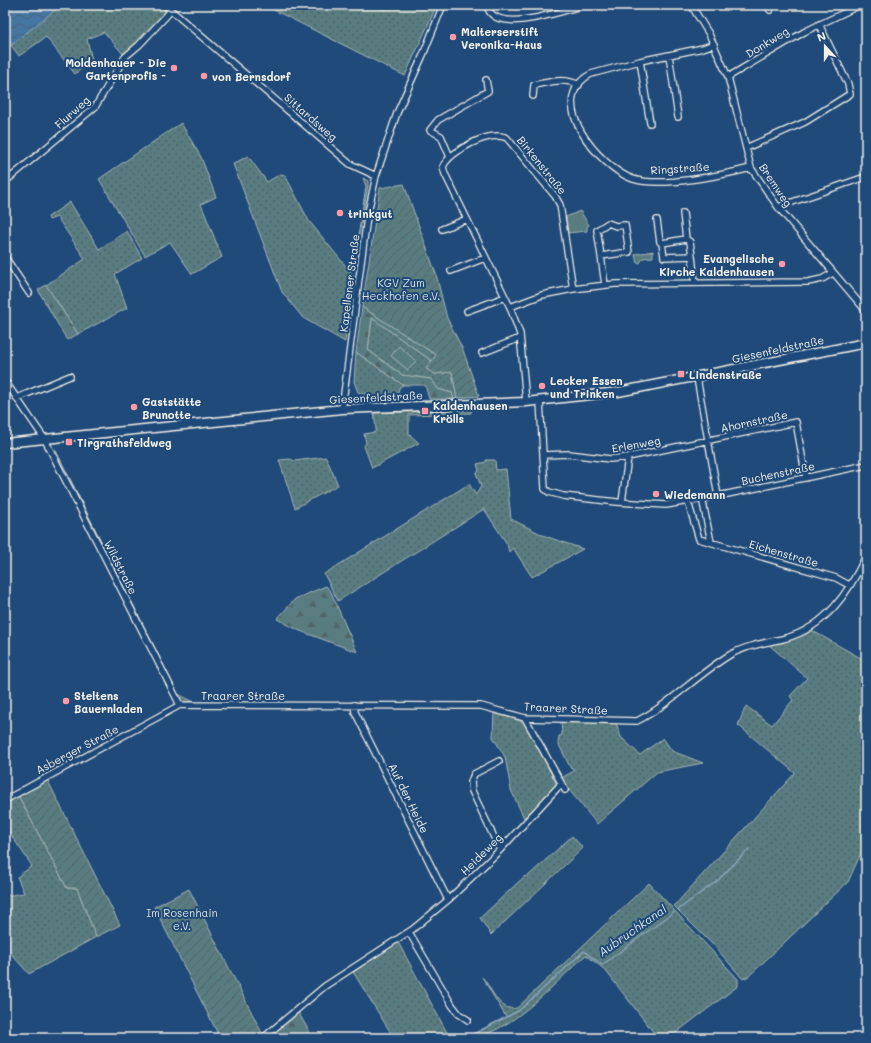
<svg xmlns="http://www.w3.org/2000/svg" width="871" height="1043" viewBox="0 0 871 1043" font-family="Mali,sans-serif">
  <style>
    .grass { fill: url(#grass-dots); stroke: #a6b6b4 }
    .forest { fill: url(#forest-firs); stroke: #a6b6b4 }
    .park { fill: #587b80; stroke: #a6b6b4 }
    .garden { fill: url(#garden-furrows); stroke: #a6b6b4 }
    .water { fill: url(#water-waves); stroke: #8ba7be }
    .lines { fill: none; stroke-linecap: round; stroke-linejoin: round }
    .stream { stroke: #8ba7be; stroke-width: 1.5 }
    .minor-casing { stroke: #f4f1e8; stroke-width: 8 }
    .secondary-casing { stroke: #f4f1e8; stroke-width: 11 }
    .minor { stroke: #1f4a7a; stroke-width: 5.5 }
    .secondary { stroke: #1f4a7a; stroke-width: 8 }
    .poi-dot { fill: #ff9aa2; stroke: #1f4a7a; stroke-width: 1.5 }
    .labels { text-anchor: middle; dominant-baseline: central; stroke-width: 4; stroke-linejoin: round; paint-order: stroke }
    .poi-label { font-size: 11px; font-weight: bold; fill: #f4f1e8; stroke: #1f4a7a; text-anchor: start }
    .street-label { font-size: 11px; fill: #f4f1e8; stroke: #1f4a7a }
    .park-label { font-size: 11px; fill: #dddfd8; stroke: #1f4a7a }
    .water-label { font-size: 12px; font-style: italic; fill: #dadfde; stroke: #1f4a7a }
  </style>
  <defs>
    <pattern id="grass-dots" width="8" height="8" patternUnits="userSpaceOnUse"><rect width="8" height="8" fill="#587b80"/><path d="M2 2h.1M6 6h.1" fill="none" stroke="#516466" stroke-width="1.8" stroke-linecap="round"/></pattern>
    <pattern id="forest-firs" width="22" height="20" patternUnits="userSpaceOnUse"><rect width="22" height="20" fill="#587b80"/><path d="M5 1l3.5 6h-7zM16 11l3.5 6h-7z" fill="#516466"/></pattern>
    <pattern id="garden-furrows" width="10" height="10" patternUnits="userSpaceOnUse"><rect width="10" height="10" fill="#587b80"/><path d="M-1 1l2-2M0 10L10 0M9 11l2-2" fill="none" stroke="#516466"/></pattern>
    <pattern id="water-waves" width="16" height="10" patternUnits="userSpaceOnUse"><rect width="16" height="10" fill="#4576a2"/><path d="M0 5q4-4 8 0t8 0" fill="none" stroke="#475f74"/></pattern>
  </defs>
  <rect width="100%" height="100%" fill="#1f4a7a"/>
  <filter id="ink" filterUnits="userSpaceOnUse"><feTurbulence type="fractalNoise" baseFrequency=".025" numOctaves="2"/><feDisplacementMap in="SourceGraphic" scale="8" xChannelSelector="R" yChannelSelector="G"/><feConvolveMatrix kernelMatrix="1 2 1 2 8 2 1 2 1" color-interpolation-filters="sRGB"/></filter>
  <g filter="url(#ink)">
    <path class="grass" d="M60 5H159L167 11 137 45 124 55 104 32 87 39 92 60 75 74 46 37 19 56 11 45Z
      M264 5H375L386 10 389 5H437L405 76Z
      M181 123 201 157 216 197 201 204 222 257 192 274 170 242 145 256 99 179Z
      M248 156 267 182 280 174 285 175 309 221 353 275 345 342 303 318 282 292 233 164Z
      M363 178 368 181V186L357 244 366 186Z
      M70 202 99 249 127 231 142 258 115 274 127 308 78 334 46 285 85 259 57 217 49 220 48 217Z
      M372 318 432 361 427 369 435 374 452 372 457 398 454 399 452 393 438 389 431 379 402 375 368 350Z
      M356 352 403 385 399 388 397 397H373L358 392 354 382Z
      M471 410V413L409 415V434L419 443 372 468 364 446 366 443 364 434 375 432 376 429 374 413Z
      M55 449 178 694 194 702H183L178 697Z
      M326 457 338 485 295 508 279 460 291 459 294 461Z
      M486 460H495L496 470 506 469 511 519 545 536 583 549 532 577 513 548 509 552 507 544 484 509 338 601 324 574 469 484 476 495 481 486 476 473 479 471 477 464 486 462Z
      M811 630 866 661V842L848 882 749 976 743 979 715 947 674 906 795 773 738 725 746 706 772 725 793 700 790 696 807 678 768 644 790 638Z
      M494 711 525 723 556 783 554 788 524 818 511 790 505 757 493 737Z
      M561 722 616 723 621 737 640 755 663 738 672 751 703 763 657 772 597 824 570 791 561 778 574 771 573 768 571 769 558 743 559 736 562 735Z
      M18 795 67 888H77L96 937 29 974 5 947V896L24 893 17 877 32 866 5 826V803Z
      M572 836 583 848 491 935 480 918 525 876 527 877Z
      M649 883 738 979V986L669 1038H658L605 970 586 955C555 982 508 1038 465 1038L506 1017 482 977C493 989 498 1012 517 1008Z
      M398 942 450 1038H394L353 972Z"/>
    <path class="forest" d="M46 285 78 334 67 340 38 290Z
      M362 307 436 355 432 361 372 318 368 350 402 375 431 379 438 389 452 393 454 399H429L425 385H403L356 352Z
      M326 586 331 592 357 652 300 631 277 619 295 599Z
      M297 1010 313 1038H266Z"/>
    <path class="park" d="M580 211 589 225 587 227V231L568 233 566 217Z
      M653 251V257L643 258 640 263H637L635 255 636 254Z
      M399 346 416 361 408 370 391 356Z"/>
    <path class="garden" d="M404 184 436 274 447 318 463 350 479 396 457 398 452 372 435 374 426 369 436 355 362 307 380 188Z
      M47 779 120 925 96 937 77 888H67L18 795Z
      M189 889 263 1035 260 1038H220L154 907Z"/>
    <path class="water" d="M5 5H61L5 50Z"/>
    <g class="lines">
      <path class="stream" d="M679 909 717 881 749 849
        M466 1038 520 1010 584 951 602 965 674 912"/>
      <g class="minor-casing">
        <path id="minor" d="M165 5 350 164 376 176
          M487 5C493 37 565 10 584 5
          M691 5 709 34 728 77 751 168 778 207 866 311
          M767 5 770 10
          M714 44 703 48 640 61 591 74C543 100 599 167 633 179 661 188 723 175 751 168
          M669 55 678 117
          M640 61 650 123
          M728 77 804 32 860 5
          M533 96 534 85C550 82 564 77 579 85
          M746 148 805 122 850 94 848 84 819 24
          M450 157 441 136 430 130 438 120 488 91 486 80
          M5 182 95 107 125 57 139 45 168 14 170 10
          M778 207 862 178 866 179
          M683 213 686 239 662 243 664 257 692 256 695 283
          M657 220 660 242 662 243
          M442 229 467 219
          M686 239 690 242 692 256
          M601 256 597 230 608 223 616 226 625 225 629 252 601 256 605 285
          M5 257 29 293
          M451 271 485 258
          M510 307 542 295 573 289 615 284 808 282 822 279 833 273
          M467 311 505 297
          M482 353 520 338
          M697 378 718 496
          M5 381 44 438 180 705
          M17 398 70 376
          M540 401 545 489 549 492 563 496 617 502 666 505 718 496 866 465
          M526 402 520 334 510 307 445 174 443 167C449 151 492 129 507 138L555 196 560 205 573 289
          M342 409 367 217 376 176 397 113 423 55 443 5
          M543 455 569 454 610 459 628 457 796 422 806 478
          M702 498 711 542
          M622 502 628 457
          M688 502 699 539 836 578 849 585
          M354 705 355 712 448 900
          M525 718 565 790
          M499 761 474 774 471 782 472 791 500 850
          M5 800 180 705 481 706 525 718 637 721C669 705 697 675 728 656 746 645 766 643 786 638 826 627 849 592 866 556
          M409 932 452 1005 459 1014 468 1020
          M263 1038 325 986 413 929 448 900 500 850 561 784"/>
      </g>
      <g class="secondary-casing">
        <path id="secondary" d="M5 443 342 409 526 402 618 392 866 343"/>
      </g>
      <use href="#minor" class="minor"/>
      <use href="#secondary" class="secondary"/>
    </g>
  </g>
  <g class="poi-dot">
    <circle cx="453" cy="37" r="4"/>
    <circle cx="174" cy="68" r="4"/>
    <circle cx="204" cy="76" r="4"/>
    <circle cx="340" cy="213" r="4"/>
    <circle cx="782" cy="264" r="4"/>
    <rect x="677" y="370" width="8" height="8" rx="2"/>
    <circle cx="542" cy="386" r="4"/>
    <circle cx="134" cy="407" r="4"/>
    <rect x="421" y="407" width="8" height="8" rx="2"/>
    <rect x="65" y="438" width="8" height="8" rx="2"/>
    <circle cx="656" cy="494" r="4"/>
    <circle cx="66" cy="701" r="4"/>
  </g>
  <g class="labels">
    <g class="poi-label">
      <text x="461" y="31">Malterserstift<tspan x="461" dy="13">Veronika-Haus</tspan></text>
      <text x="166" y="62" text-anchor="end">Moldenhauer - Die<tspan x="166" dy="13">Gartenprofis -</tspan></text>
      <text x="212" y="76">von Bernsdorf</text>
      <text x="348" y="213">trinkgut</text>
      <text x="774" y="258" text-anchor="end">Evangelische<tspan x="774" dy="13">Kirche Kaldenhausen</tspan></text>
      <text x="689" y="374">Lindenstraße</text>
      <text x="550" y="380">Lecker Essen<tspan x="550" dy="13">und Trinken</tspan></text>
      <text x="142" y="401">Gaststätte<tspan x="142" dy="13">Brunotte</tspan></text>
      <text x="433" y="405">Kaldenhausen<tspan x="433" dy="13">Krölls</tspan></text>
      <text x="77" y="442">Tirgrathsfeldweg</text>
      <text x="664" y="494">Wiedemann</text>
      <text x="74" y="695">Steltens<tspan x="74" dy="13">Bauernladen</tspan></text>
    </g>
    <g class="street-label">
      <text transform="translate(767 42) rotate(-31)">Donkweg</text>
      <text transform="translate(72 112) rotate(-42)">Flurweg</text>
      <text transform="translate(311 117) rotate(41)">Sittardsweg</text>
      <text transform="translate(542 165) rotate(51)">Birkenstraße</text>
      <text transform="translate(680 168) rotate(-4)">Ringstraße</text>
      <text transform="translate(776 185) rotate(56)">Bremweg</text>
      <text transform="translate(349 283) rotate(-83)">Kapellener Straße</text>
      <text transform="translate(778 349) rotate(-12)">Giesenfeldstraße</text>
      <text transform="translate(376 397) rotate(-3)">Giesenfeldstraße</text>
      <text transform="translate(754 421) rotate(-12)">Ahornstraße</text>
      <text transform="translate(636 444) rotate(-10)">Erlenweg</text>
      <text transform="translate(778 473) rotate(-12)">Buchenstraße</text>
      <text transform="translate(784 553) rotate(16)">Eichenstraße</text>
      <text transform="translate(121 567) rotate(63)">Wildstraße</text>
      <text x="243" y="695">Traarer Straße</text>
      <text transform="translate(566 708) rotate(3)">Traarer Straße</text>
      <text transform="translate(77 749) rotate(-28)">Asberger Straße</text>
      <text transform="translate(409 798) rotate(64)">Auf der Heide</text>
      <text transform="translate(481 854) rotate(-45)">Heideweg</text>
    </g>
    <g class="park-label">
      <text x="401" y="282">KGV Zum<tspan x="401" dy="13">Heckhofen e.V.</tspan></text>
      <text x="182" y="912">Im Rosenhain<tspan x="182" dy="13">e.V.</tspan></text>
    </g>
    <g class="water-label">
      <text transform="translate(632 930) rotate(-35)">Aubruchkanal</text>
    </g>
  </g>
  <rect width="871" height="1043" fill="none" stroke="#1f4a7a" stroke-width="20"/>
  <rect x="10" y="10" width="851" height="1023" fill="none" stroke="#f4f1e8" stroke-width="1.5" filter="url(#ink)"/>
  <g transform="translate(825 46) rotate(339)" stroke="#1f4a7a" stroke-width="3" paint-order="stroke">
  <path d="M0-3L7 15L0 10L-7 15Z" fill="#f4f1e8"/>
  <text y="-6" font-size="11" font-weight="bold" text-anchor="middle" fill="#f4f1e8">N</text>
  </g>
</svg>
